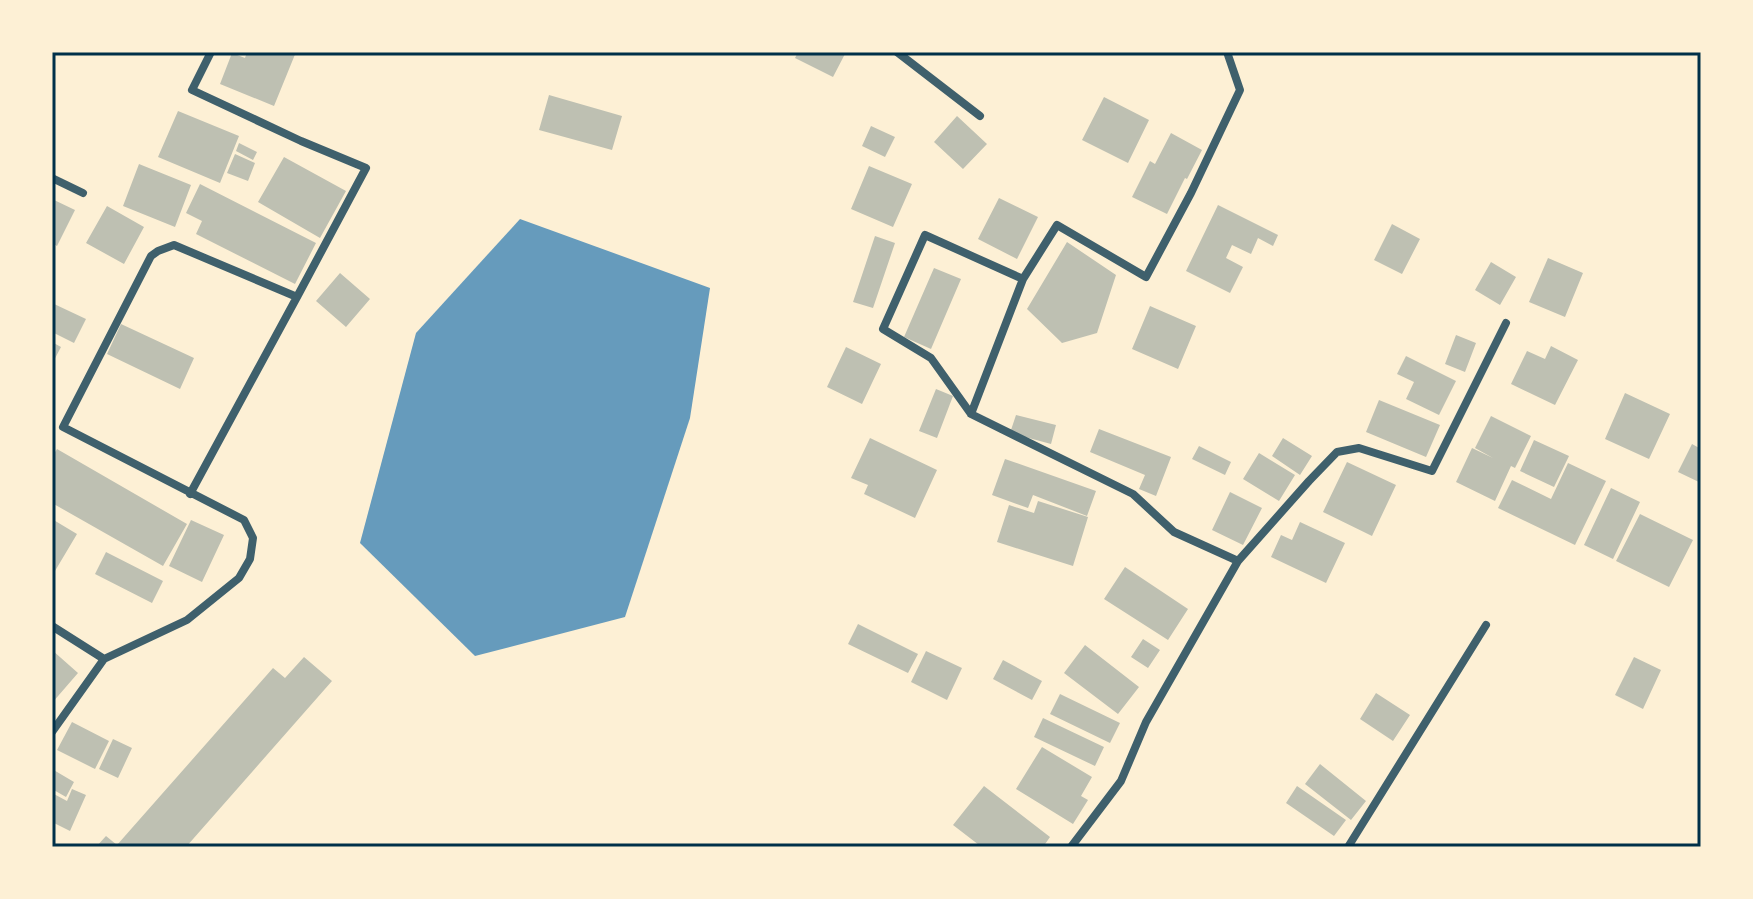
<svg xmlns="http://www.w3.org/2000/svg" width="1753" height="899" viewBox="0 0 1753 899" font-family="Cabin,sans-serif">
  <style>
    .water { fill: #669bbc }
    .building { fill: #bec0b2 }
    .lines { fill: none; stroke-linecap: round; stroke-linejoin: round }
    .minor { stroke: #3f606c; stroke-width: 8 }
    .neatline { fill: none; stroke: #003049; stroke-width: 3 }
  </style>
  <rect width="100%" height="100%" fill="#fdf0d5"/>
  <path class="water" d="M520 219 710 288 690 418 625 617 475 656 360 543 416 333Z"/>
  <path class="building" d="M247 52H296L274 106 220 84 232 53 245 58Z
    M798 52H846L833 77 795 58Z
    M549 95 622 116 612 150 539 130Z
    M1104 97 1149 120 1128 163 1082 140Z
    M178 111 239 136 220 183 158 157Z
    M957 116 987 144 963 169 934 142Z
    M871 126 895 137 885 157 862 146Z
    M1171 133 1202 150 1187 179 1185 178 1167 214 1132 197 1150 161 1155 164Z
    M239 143 257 152 253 160 236 151Z
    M235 154 255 163 248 181 227 173Z
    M284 157 346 191 320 238 258 202Z
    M139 164 191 185 175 227 123 206Z
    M869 166 912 184 893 227 851 209Z
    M200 184 316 243 295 284 196 234 202 221 186 213Z
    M999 198 1038 217 1017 259 978 239Z
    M52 199 75 210 57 246 52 243Z
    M1218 205 1278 235 1273 246 1258 238 1251 254 1232 245 1226 258 1243 267 1230 293 1186 271Z
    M107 206 144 227 124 264 86 243Z
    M1392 224 1420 239 1402 274 1374 260Z
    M875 236 895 243 873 308 853 302Z
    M1067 242 1116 275 1097 333 1062 343 1027 309Z
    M1548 258 1583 273 1565 317 1529 302Z
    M1491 262 1516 277 1500 305 1475 290Z
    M934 268 961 279 931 349 904 337Z
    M340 273 370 299 346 327 316 301Z
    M52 303 86 319 74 343 52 332Z
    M1150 306 1196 326 1178 369 1132 349Z
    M121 324 194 358 180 389 107 354Z
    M1456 335 1476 343 1465 372 1445 364Z
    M52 342 61 347 52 364Z
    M1551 346 1578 360 1555 405 1511 384 1527 351 1545 359Z
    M846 347 881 364 862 404 827 387Z
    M1406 356 1456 381 1439 415 1406 399 1414 382 1397 374Z
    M936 389 953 396 937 438 919 431Z
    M1625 393 1670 414 1649 459 1605 439Z
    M1379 400 1440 425 1426 457 1366 432Z
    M1016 415 1056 425 1051 444 1010 433Z
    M1491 416 1531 436 1515 468 1511 466 1495 501 1456 482 1472 448 1493 458 1475 448Z
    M1099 429 1171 457 1156 496 1139 489 1145 475 1090 452Z
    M870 438 937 470 915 518 864 494 868 485 851 478Z
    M1283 438 1312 456 1300 475 1272 456Z
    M1534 440 1569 456 1554 487 1520 471Z
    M1692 444 1701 449V483L1678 472Z
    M1199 446 1231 462 1225 475 1192 459Z
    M57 449 187 524 163 566 52 503V457Z
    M1259 453 1295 475 1279 501 1243 479Z
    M1005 459 1096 491 1087 516 1033 495 1028 508 992 495Z
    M1347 462 1396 485 1372 536 1323 512Z
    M1568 463 1606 481 1575 545 1498 508 1512 480 1551 499Z
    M1611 488 1640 502 1613 559 1584 545Z
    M1230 492 1262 508 1243 545 1212 530Z
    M1038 501 1088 517 1073 566 997 542 1009 505 1034 513Z
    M1640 514 1693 540 1669 587 1616 561Z
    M52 519 77 534 52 576Z
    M191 520 224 535 202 582 169 566Z
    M1300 522 1345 543 1326 583 1271 557 1281 535 1292 540Z
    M106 552 163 581 152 603 95 574Z
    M1125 567 1188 609 1168 640 1104 599Z
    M858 624 918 654 908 673 848 644Z
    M1143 639 1160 650 1148 668 1131 657Z
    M1085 645 1139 687 1118 714 1064 673Z
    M52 650 78 673 52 703Z
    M926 651 962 668 947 700 911 682Z
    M304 657 332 681 186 847H96L106 836 117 845 273 668 285 678Z
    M1634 657 1661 670 1643 709 1615 695Z
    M1003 660 1042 681 1032 700 993 679Z
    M1376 693 1410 715 1393 741 1360 719Z
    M1060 694 1120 723 1110 743 1050 714Z
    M1043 718 1104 747 1095 766 1034 737Z
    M72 722 109 741 95 769 57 750Z
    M113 739 132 748 118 778 99 769Z
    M1042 747 1092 777 1081 796 1088 800 1073 824 1016 789Z
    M1320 764 1366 801 1351 820 1305 784Z
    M52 769 74 782 66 797 52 789Z
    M984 786 1050 837 1043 847H977L979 845 953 825Z
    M1297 786 1346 820 1334 836 1286 803Z
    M72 789 86 795 70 831 52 822V793L67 801Z"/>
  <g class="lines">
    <path class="minor" d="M897 52 980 116
      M1227 52 1240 90 1191 193 1146 277 1057 225 1023 279 925 235 883 329 931 358 971 414 1133 494 1174 532 1238 561
      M52 178 83 193
      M971 414 1023 279
      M190 494 297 297
      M52 626 104 659
      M52 732 104 659 187 620 239 578 250 559 253 538 244 520 63 427 151 256 158 251 174 245 297 297 366 168 301 141 192 90 211 52
      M1071 847 1121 781 1146 722 1238 561 1309 481 1337 452 1359 448 1432 471 1506 323
      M1348 847 1486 625"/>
  </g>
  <rect width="1753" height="899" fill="none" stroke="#fdf0d5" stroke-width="108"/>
  <rect x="54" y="54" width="1645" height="791" class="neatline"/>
</svg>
